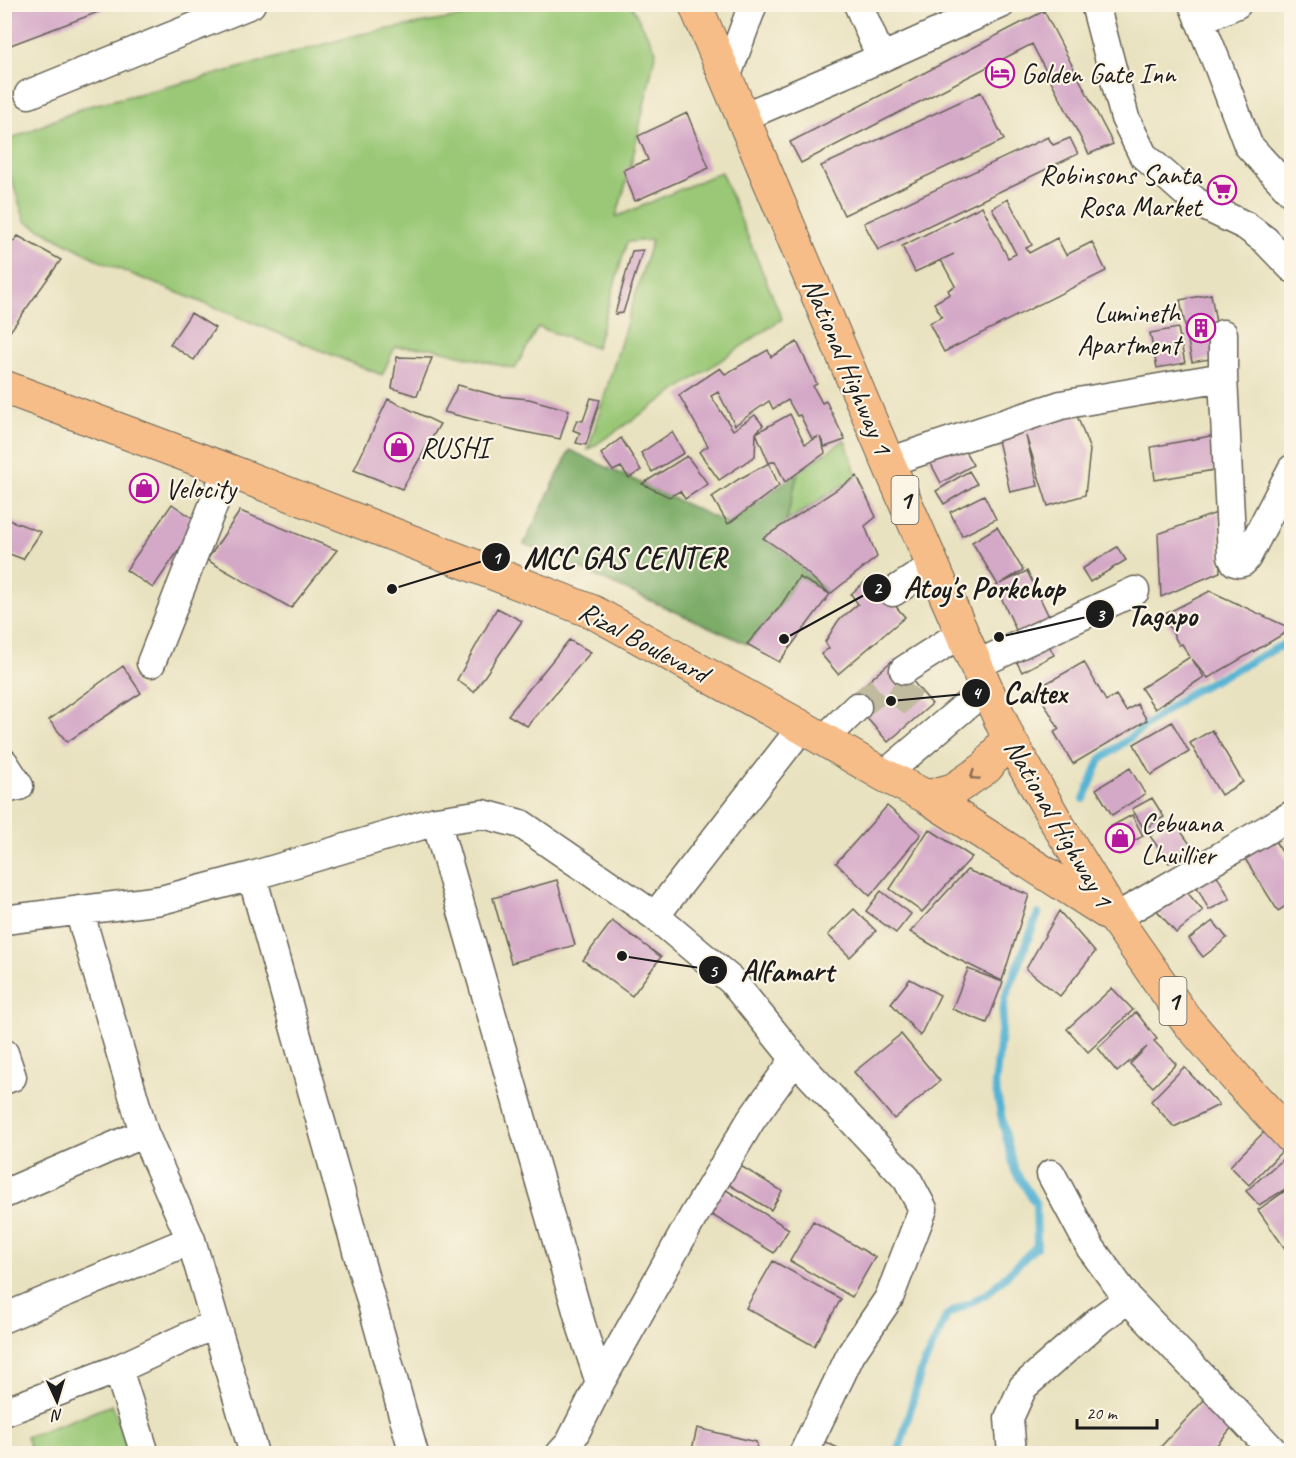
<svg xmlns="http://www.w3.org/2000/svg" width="1296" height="1458" viewBox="0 0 1296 1458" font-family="Caveat,sans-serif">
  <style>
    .green { fill: #9ac876; stroke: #5b7249; stroke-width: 1.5 }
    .forest { fill: #7bac67; stroke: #4c6442; stroke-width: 1.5 }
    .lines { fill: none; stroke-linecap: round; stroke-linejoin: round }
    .stream { stroke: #55b2d3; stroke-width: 8 }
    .building { fill: #d4a8c7; fill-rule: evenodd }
    .minor-tunnel { stroke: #c0ba9f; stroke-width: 28; stroke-dasharray: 28 14; stroke-linecap: butt }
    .minor-casing { stroke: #646155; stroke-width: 31 }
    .major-casing { stroke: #646155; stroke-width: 35 }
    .highway-casing { stroke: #646155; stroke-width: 35 }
    .minor { stroke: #fff; stroke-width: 28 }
    .major { stroke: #f7bd88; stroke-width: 33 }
    .highway { stroke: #f7bd88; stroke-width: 33 }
    .oneway { stroke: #8a6c52 }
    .labels { text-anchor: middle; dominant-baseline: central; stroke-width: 4.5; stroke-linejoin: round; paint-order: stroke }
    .shield { fill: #fcf5e5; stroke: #5f5d58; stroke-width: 1.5 }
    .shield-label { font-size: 27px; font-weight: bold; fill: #1c1c1c }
    .poi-label { font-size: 28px; fill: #1c1c1c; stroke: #fcf5e5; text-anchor: start }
    .street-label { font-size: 28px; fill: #1c1c1c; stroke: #fcf5e5 }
    .leader { fill: none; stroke: #1c1c1c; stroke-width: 2 }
    .callout-dot { fill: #1c1c1c; stroke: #fcf5e5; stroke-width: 2 }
    .mark-label { font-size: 18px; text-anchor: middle; font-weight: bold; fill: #fff }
    .callout-label { font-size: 30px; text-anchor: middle; font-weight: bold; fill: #1c1c1c; stroke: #fcf5e5; stroke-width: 4.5; stroke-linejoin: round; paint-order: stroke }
  </style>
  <rect width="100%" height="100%" fill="#fcf5e5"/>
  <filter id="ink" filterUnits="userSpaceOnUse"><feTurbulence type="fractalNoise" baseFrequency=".0167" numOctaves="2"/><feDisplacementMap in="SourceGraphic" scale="12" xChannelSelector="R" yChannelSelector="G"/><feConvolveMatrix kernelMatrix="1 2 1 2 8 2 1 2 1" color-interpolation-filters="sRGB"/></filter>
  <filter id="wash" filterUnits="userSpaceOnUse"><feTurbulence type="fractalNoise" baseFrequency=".008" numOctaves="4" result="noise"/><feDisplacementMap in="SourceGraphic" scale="24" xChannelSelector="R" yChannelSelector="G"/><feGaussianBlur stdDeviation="1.35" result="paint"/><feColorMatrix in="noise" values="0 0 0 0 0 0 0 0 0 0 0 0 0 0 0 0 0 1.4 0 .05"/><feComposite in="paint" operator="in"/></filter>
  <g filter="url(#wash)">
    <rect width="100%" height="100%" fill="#e9e2c0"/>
    <path class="green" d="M529 5H631L656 51 630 170 616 217 721 172 782 319 588 450 652 240 627 242 596 348 538 327 515 369 432 348 395 347 382 375 104 263 25 221 6 162V141L85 107 199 79 361 34Z
      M845 440 857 476 786 522 798 472Z
      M112 1405 130 1453H32L26 1437Z"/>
    <path class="forest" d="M570 450 728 524 798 472 786 522 764 538 784 552 830 594 799 577 779 608 747 644 524 544Z"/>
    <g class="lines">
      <path class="stream" d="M1084 799 1100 760 1188 694 1292 640
        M898 1454 921 1371 947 1315 988 1293 1037 1246 1036 1204 1015 1171 1003 1124 995 1085 1005 998 1038 914"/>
    </g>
    <g id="blocks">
      <path class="building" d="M4 4H117V5L8 46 4 32Z
        M930 4H955V5L937 12Z
        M1044 11 1113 144 1089 154 1032 44 801 163 790 142Z
        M981 92 1004 140 844 215 821 166Z
        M687 113 709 168 635 201 623 170 648 160 638 136Z
        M1048 137 1053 145 1070 138 1078 154 878 250 864 223Z
        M1008 199 1032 245 1026 248 1029 253 1057 238 1066 255 1092 242 1106 271 944 352 929 323 942 317 934 303 950 294 948 290 955 286 941 260 954 254 915 272 902 246 982 206 1008 258 1016 254 992 208Z
        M18 236 61 260 4 340V252Z
        M643 250 623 313 615 314 632 251Z
        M1211 294 1222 357 1192 362 1180 300Z
        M191 313 215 328 194 360 170 344Z
        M1178 328 1185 363 1157 368 1150 333Z
        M797 342 817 384 813 386 822 403 826 401 845 440 825 447 820 437 825 453 785 482 775 461 769 463 756 433 755 456 719 480 699 452 708 446 679 395 720 368 725 374 768 350 771 357ZM718 392 735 425 769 401 773 409 788 400 797 416 800 415 812 439 818 437 805 444 790 414 756 433 763 425 755 415 733 430 711 396Z
        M397 357 432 358 417 396 392 388Z
        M458 385 497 396 529 399 569 410 560 439 519 431 444 412Z
        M591 398 600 400 586 445 576 443 580 433 573 430 577 420 583 421Z
        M388 399 440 424 402 489 354 470Z
        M1075 410 1090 450 1085 495 1048 506 1026 436 1038 486 1010 492 997 436Z
        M672 432 684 453 652 472 641 453Z
        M1216 435 1214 470 1155 480 1151 447Z
        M621 438 641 470 629 478 621 467 613 471 601 454Z
        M959 441 973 465 941 483 928 458Z
        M687 456 708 484 685 499 680 491 669 497 642 484Z
        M769 463 779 486 728 524 712 497 739 479Z
        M969 471 977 484 944 504 936 491Z
        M857 476 876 517 865 526 877 557 830 594 779 662 747 644 779 608 799 577 830 594 784 552 763 538Z
        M984 495 996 519 962 536 950 512Z
        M172 504 198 522 153 588 126 570Z
        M240 511 337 550 291 608 207 560Z
        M1219 512 1220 572 1161 597 1158 534Z
        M4 518 41 532 23 559 4 552Z
        M997 527 1023 570 1000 584 1027 571 1055 629 1022 643 996 586 998 585 972 542Z
        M1117 547 1126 560 1090 582 1082 569Z
        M870 577 905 617 838 674 821 654 829 648 825 642 838 621 858 604 851 594Z
        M1210 591 1292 629 1208 678 1192 659 1204 677 1155 709 1141 688 1190 657 1182 644 1179 645 1163 615Z
        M497 608 522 621 474 692 457 680Z
        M1044 636 1054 655 1022 672 1012 653Z
        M569 640 591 652 527 726 508 715Z
        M894 659 932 704 888 742 849 698Z
        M1084 662 1106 701 1116 695 1126 711 1137 704 1147 720 1073 764 1054 732 1059 729 1036 689Z
        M123 666 141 693 67 742 49 720Z
        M1172 722 1189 752 1151 775 1134 744Z
        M1212 730 1243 782 1221 795 1190 743Z
        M1130 768 1145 794 1112 815 1096 789Z
        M1152 798 1164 817 1144 829 1132 809Z
        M887 806 921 834 870 896 836 863Z
        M1132 815 1143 836 1120 849 1108 828Z
        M1173 820 1192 847 1169 863 1150 836Z
        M929 829 972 857 922 912 890 889Z
        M1269 832 1292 867V902L1278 911 1240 851Z
        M967 870 1029 895 1002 981 949 955 910 932Z
        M1214 870 1230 899 1209 910 1194 881Z
        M557 880 575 945 511 963 493 898Z
        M1181 885 1203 911 1176 933 1154 907Z
        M881 891 911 914 896 933 866 911Z
        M854 909 876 931 850 957 828 935Z
        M1059 911 1095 952 1060 996 1026 969Z
        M612 921 661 957 632 996 583 960Z
        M1213 921 1227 938 1203 957 1189 939Z
        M968 969 1003 982 987 1023 952 1009Z
        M910 979 940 995 920 1036 891 1003Z
        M1112 988 1133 1010 1088 1052 1067 1029Z
        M1136 1012 1157 1039 1154 1041 1176 1064 1153 1087 1130 1064 1147 1047 1117 1072 1098 1048Z
        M901 1034 940 1081 894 1119 854 1072Z
        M1184 1067 1219 1105 1174 1127 1151 1101Z
        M1264 1132 1283 1150 1249 1185 1230 1166Z
        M1285 1157 1292 1164V1185L1259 1205 1246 1191Z
        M734 1162 782 1191 771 1210 723 1181Z
        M1292 1186V1246L1286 1250 1258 1210Z
        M723 1188 789 1229 774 1253 707 1212Z
        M813 1221 875 1257 852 1297 790 1261Z
        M773 1261 841 1299 814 1346 746 1308Z
        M1205 1399 1234 1425 1209 1454H1154Z
        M697 1428 756 1442 757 1444 755 1454H691Z
        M823 1441 851 1454H817Z"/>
    </g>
  </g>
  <g filter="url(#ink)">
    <use href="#blocks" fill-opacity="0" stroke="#646155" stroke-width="1.5"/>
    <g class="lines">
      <path class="minor-tunnel" d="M857 707 886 685C900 693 911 701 922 712"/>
      <g class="minor-casing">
        <path id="minor" d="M858 4 881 58
          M1095 4 1125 118 1143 155 1196 202 1246 226 1265 240 1292 268
          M1193 4 1219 68 1248 145 1292 193
          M1199 20 1237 4
          M726 78 753 4
          M29 94 251 4
          M743 117 881 58 1001 4
          M1223 334V377L1232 556 1235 562 1239 563 1243 562 1247 557 1292 469
          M888 462 1061 405 1223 377
          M893 592 933 566
          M151 663 227 470
          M976 665 1135 591
          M904 670 962 633
          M823 740 857 707
          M4 763 19 786 4 789
          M884 775 969 703 987 691
          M436 821 582 1328 600 1383
          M252 876 414 1454
          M79 910 144 1133 191 1240 254 1454
          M655 916 802 727
          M1115 918 1292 815
          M4 920 161 900 252 876 436 821 483 814 521 824 655 916 732 981 795 1059 907 1179 923 1209 889 1298 851 1354 803 1454
          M4 1053 12 1077 4 1080
          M1051 1174 1090 1247 1128 1299 1276 1454
          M4 1194 144 1133
          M4 1318 191 1240
          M118 1369 145 1454
          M4 1412 118 1369 215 1324
          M560 1454 570 1443 600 1383 693 1217 751 1120 795 1059
          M1012 1454 1009 1418 1023 1387 1099 1320 1128 1299"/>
      </g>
      <g class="major-casing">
        <path id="major" d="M4 387 227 470 593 612 802 727 884 775 927 797 1115 918"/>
      </g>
      <g class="highway-casing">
        <path id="highway" d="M695 4 888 462 976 665 1008 737 1057 823 1115 918 1184 1017 1237 1079 1292 1138
          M927 797 953 790 987 767 1008 737"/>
      </g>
      <use href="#minor" class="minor"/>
      <use href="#major" class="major"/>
      <use href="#highway" class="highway"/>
    </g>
    <defs><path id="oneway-chevron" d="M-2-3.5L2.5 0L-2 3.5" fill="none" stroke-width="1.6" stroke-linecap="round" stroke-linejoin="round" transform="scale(1.5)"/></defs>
    <use class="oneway" href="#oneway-chevron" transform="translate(974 776) rotate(146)"/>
  </g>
  <defs>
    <g id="hotel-ring" transform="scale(1.5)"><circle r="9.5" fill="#fcf5e5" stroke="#b5179e" stroke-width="1.5"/><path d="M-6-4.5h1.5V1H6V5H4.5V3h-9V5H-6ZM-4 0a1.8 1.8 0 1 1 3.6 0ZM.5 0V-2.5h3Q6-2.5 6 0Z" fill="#b5179e"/></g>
    <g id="supermarket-ring" transform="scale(1.5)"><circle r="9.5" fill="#fcf5e5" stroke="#b5179e" stroke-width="1.5"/><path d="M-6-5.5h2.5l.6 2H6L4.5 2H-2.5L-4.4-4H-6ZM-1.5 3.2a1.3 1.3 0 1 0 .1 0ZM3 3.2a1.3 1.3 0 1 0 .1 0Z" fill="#b5179e"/></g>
    <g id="building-ring" transform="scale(1.5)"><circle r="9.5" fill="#fcf5e5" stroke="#b5179e" stroke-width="1.5"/><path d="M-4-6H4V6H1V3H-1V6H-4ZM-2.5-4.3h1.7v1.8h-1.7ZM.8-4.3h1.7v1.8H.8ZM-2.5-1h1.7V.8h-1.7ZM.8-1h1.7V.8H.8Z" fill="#b5179e"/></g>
    <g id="shop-ring" transform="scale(1.5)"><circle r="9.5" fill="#fcf5e5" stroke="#b5179e" stroke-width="1.5"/><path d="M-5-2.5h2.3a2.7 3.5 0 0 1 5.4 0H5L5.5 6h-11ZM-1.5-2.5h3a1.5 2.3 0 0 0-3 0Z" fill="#b5179e"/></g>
  </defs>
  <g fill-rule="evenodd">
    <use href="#hotel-ring" x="1000" y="73"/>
    <use href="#supermarket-ring" x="1222" y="190"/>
    <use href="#building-ring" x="1201" y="328"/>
    <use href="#shop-ring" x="399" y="447"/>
    <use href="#shop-ring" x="144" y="488"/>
    <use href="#shop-ring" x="1120" y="838"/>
  </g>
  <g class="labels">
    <g class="shield">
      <rect x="891.5" y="476" width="27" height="48" rx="4.5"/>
      <rect x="1159.5" y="977" width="27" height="48" rx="4.5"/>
    </g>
    <g class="shield-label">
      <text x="905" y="500">1</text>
      <text x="1173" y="1001">1</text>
    </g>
    <g class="poi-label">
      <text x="1021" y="73">Golden Gate Inn</text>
      <text x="1201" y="174" text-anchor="end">Robinsons Santa<tspan x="1201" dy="32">Rosa Market</tspan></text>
      <text x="1180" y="312" text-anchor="end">Lumineth<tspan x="1180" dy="32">Apartment</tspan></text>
      <text x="420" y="447">RUSHI</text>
      <text x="165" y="488">Velocity</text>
      <text x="1141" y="822">Cebuana<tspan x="1141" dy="32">Lhuillier</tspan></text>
    </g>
    <g class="street-label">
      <text transform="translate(848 366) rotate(67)">National Highway 1</text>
      <text transform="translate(644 642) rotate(28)">Rizal Boulevard</text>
      <text transform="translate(1059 823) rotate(60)">National Highway 1</text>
    </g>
  </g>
  <path class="leader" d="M392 589L496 557M784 639L877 588M999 637L1100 614M891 701L976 693M622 956L713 970"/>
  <g class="callout-dot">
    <circle cx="392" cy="589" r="6"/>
    <circle cx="784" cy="639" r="6"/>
    <circle cx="999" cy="637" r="6"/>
    <circle cx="891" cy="701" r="6"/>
    <circle cx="622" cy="956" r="6"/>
    <circle cx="496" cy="557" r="15"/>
    <circle cx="877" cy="588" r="15"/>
    <circle cx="1100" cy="614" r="15"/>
    <circle cx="976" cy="693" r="15"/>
    <circle cx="713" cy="970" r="15"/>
  </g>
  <g class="mark-label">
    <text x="496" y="564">1</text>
    <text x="877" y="594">2</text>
    <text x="1100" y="621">3</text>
    <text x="976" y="699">4</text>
    <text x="713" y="977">5</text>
  </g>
  <g class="callout-label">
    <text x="625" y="568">MCC GAS CENTER</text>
    <text x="984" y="598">Atoy's Porkchop</text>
    <text x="1162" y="625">Tagapo</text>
    <text x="1035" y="703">Caltex</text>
    <text x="787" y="981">Alfamart</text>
  </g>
  <rect width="1296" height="1458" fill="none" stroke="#fcf5e5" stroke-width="24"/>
  <g transform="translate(57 1401) rotate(176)" stroke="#fcf5e5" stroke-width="4.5" paint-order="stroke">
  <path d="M0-4.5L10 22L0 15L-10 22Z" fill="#1c1c1c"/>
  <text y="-9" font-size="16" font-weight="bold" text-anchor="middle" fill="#1c1c1c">N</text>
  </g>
  <path d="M1077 1419v9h80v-9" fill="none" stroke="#1c1c1c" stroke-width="3"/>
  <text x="1086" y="1419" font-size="18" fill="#1c1c1c" stroke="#fcf5e5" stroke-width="4.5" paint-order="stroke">20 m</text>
</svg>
